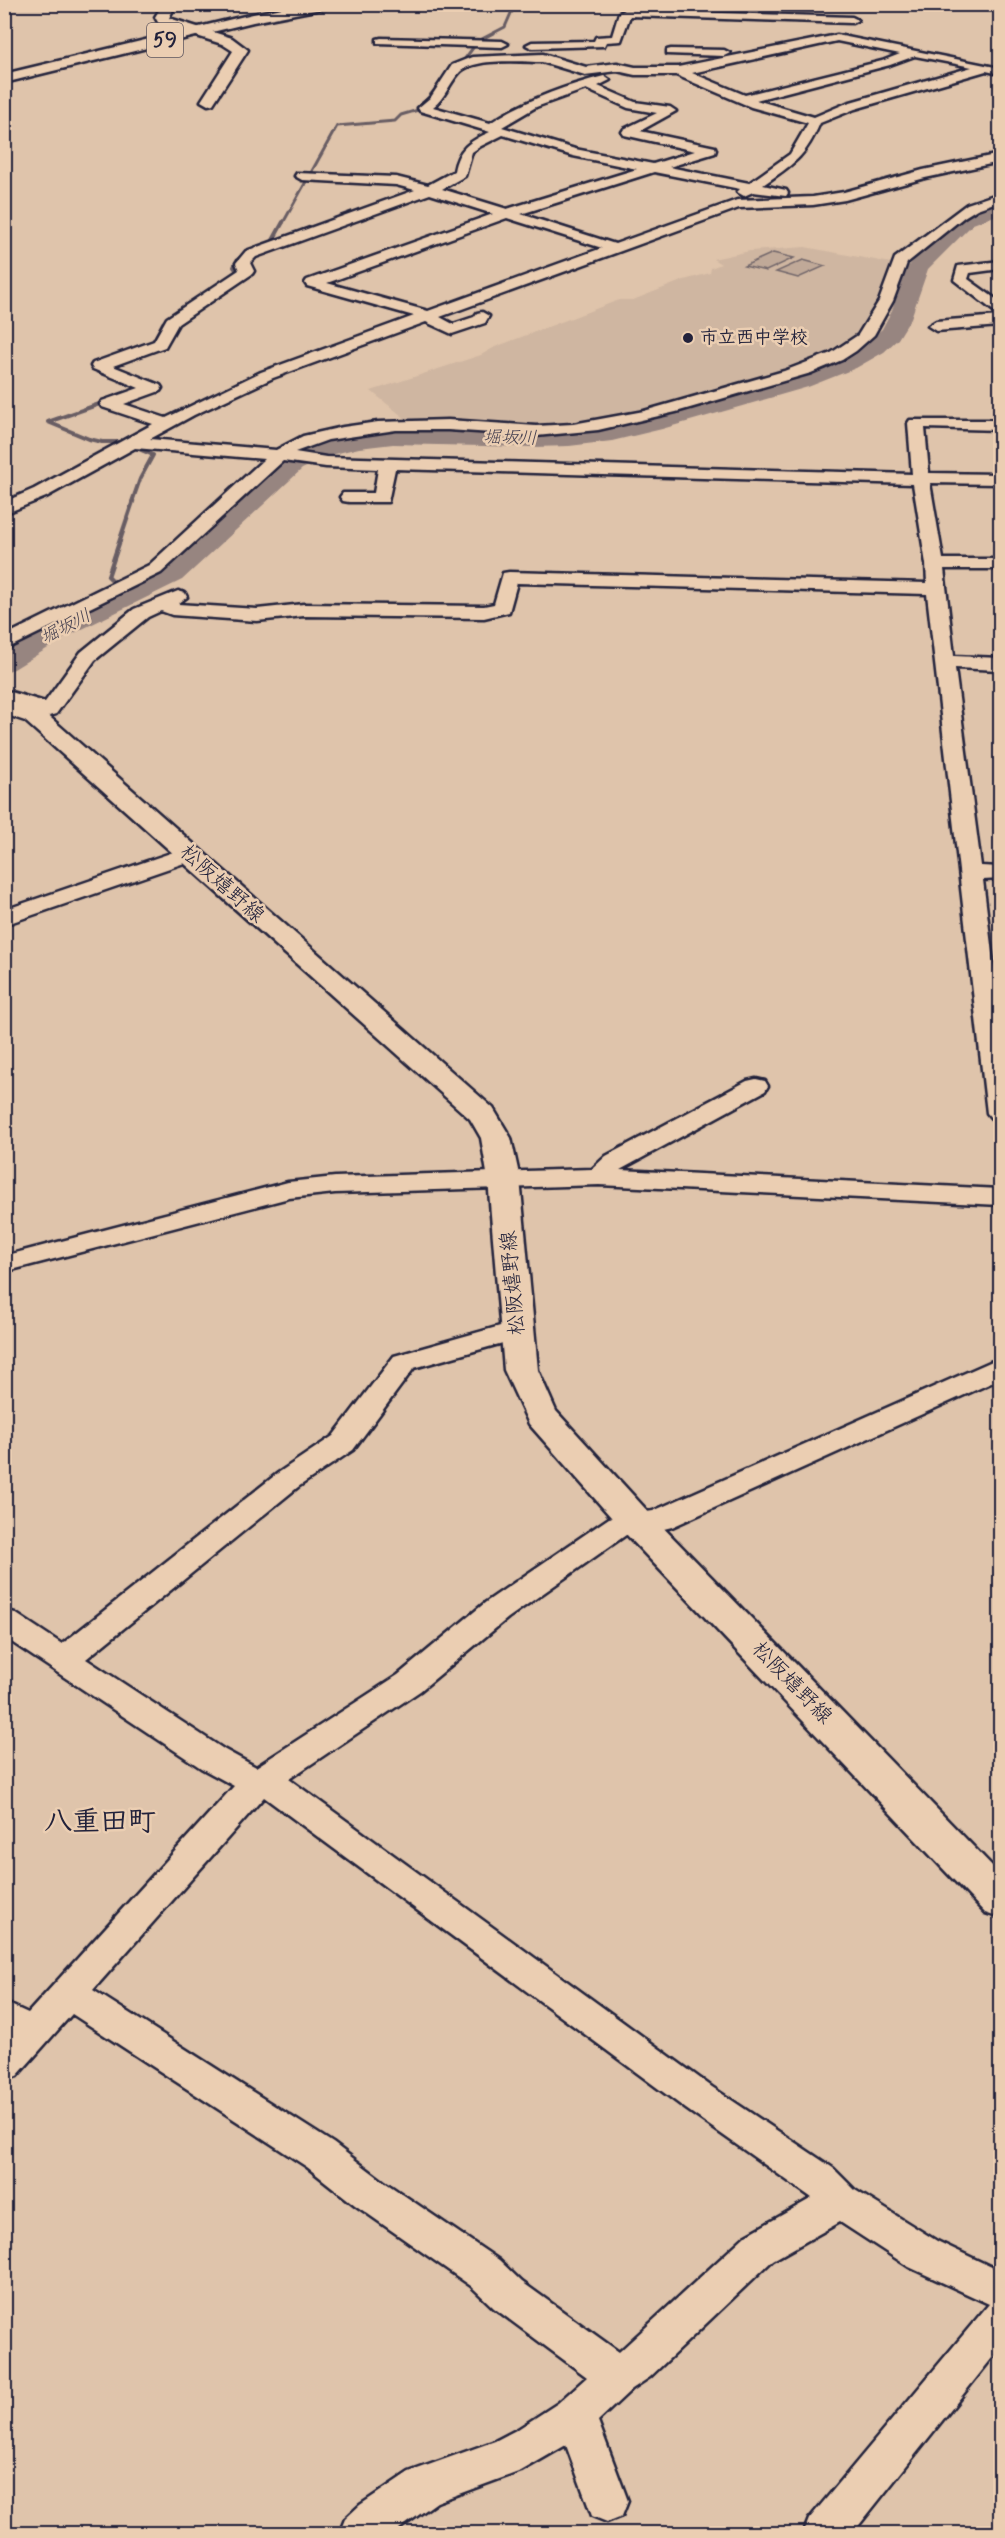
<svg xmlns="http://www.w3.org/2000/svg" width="1005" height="2538" viewBox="0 0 1005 2538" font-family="Mynerve,'Klee One',sans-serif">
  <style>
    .built { fill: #cfb6a1 }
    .green { fill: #c0a998; stroke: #71666a; stroke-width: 1.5 }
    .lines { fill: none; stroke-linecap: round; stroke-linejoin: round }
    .stream-far2 { stroke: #685d64; stroke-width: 3 }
    .stream-far1 { stroke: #685d64; stroke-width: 4 }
    .stream { stroke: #685d64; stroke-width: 4.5 }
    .river { fill: #978580; fill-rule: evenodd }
    .minor-casing { stroke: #22223b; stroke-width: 5 }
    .tertiary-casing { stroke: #22223b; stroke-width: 5 }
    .secondary-casing { stroke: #22223b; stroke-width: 5 }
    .primary-casing { stroke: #22223b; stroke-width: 5 }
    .minor { fill: #ebceb2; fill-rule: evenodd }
    .tertiary { fill: #ebceb2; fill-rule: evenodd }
    .secondary { fill: #ebceb2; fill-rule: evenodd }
    .primary { fill: #ebceb2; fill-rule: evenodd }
    .poi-dot { fill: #22223b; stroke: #ebceb2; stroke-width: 2 }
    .labels { text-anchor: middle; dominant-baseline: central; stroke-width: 5; stroke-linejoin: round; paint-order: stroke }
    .far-poi-label { font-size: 18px; font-weight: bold; fill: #22223b; stroke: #ebceb2; text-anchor: start }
    .far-water-label { font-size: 18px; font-style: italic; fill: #454050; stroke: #ebceb2 }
    .shield { fill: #ebceb2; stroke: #5e565f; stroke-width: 1.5 }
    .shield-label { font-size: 20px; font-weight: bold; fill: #22223b }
    .street-label { font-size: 21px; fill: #22223b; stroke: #ebceb2 }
    .near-quarter-label { font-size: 28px; font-weight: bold; fill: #22223b; stroke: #ebceb2 }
  </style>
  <rect width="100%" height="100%" fill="#dfc4ab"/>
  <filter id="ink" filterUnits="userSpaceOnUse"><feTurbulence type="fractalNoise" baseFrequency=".0167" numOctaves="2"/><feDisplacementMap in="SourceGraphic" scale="12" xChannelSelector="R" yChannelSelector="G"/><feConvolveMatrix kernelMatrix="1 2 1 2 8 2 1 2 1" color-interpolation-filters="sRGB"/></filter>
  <g filter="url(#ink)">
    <path class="built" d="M805 247 891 263 881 294 866 323 851 340 825 356 793 367 624 417 560 426 535 427 454 421 407 420 371 391 481 355 495 347 619 300H633L684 280 710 273 711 268 721 264 713 259 750 251Z"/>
    <path class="green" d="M773 253 794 258 766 271 744 266Z
      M803 260 825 266 798 278 776 272Z"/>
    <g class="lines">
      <path class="stream-far2" d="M457 64 464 60 478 41 505 27 515 4
        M283 223 337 126 395 121 401 115 418 110 449 72"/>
      <path class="stream-far1" d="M262 246 272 242 283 222
        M231 277 238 272 234 267 237 260 249 251
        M147 346 152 344 163 323 172 317
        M108 401 48 422 89 439 102 442H122L153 455 140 479 132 502"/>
      <path class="stream" d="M111 579 108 576 133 501"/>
      <path class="river" d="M1000 202V214L973 224 928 269 911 318 898 339 884 352 856 368 808 387 662 429 612 441 569 446 534 447 393 444 359 448 334 454 302 469 182 580 66 637 14 669 4 672V650L46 625 162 568 284 459 316 444 358 433 393 429 534 432H569L612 426 791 377 840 358 867 343 882 329 892 310 907 268 933 239 962 213Z"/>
      <g class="minor-casing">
        <path id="minor" d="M625 10 852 17 858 20 852 23 630 16 621 41 606 42 604 46 532 48 526 45 532 42 594 41 596 37 612 36 619 13Z
          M837 35 1000 68V74L986 71 855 109 820 123C805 158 793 164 763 185L786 190 788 193 786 196 753 192 744 196 737 192 740 189 654 172 521 214 615 244 737 200 813 197 844 192 923 170 1000 154V162L925 178 845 200 813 205 739 208 440 317 453 324 474 317 477 313 482 312 489 316 485 323 452 334 426 322 273 378 194 415 150 439 276 450 303 436 343 427 378 422 448 420 536 426 573 424 644 411 784 371 831 353 858 335 879 301 895 258 967 204 1000 193V201L977 209 964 217 907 263 893 301 874 335 856 351 842 360 811 373 676 412 598 430 536 436 448 430H396L328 440 295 452 326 457 912 474 908 423 910 420H1000V430L925 428 929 473 1000 474V484L930 483 943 559H1000V569H944L954 656 1000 658V670L955 668 981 866 1000 867V879L983 880 1000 1019V1121L991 1118 987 1113 927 594 517 583 509 612 484 618 304 616 257 621 172 615 161 611 148 617 95 660 56 714 49 716 4 703V690L45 702 81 652 134 609 178 591 185 593 187 597 178 604 257 609 304 604 484 606 494 604 503 573 509 572 927 583 926 564 913 484 395 469 388 502H349L343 501 340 497 343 493H374L378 469 326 467 283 461 161 573 4 650V636L149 565 264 459 135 448 46 497 4 514V502L34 489 153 424 102 407 100 404 102 401 139 388 93 369 91 366 93 363 154 341 167 318 239 270 236 263 246 251 415 190 396 185 302 180 295 176 297 173 396 177 428 185 454 171C458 148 470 141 490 132L420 111 418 108 431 97 452 65 472 57 543 54 586 67 617 63 635 67H678ZM837 41 900 54 882 61 745 95 692 73ZM915 56 972 67 847 103 814 117 756 100 890 65ZM542 62 585 75 617 71 635 75H676L751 107 808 123 790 154 749 183 669 167 715 153 716 150 715 147 640 131 676 111 670 107 635 102 598 86 610 80 604 76C564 86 524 101 490 123L433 107C445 98 449 84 459 73 473 57 522 62 542 62ZM586 89 628 108 657 113 624 129 622 132 624 135 695 151 653 164 575 149 502 127 536 107ZM503 135 573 156 637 169 507 209 442 189 465 176 472 152 481 146ZM430 194 493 214 307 280 305 283 307 286 414 316 261 372 166 418 124 404 160 391 162 388 160 385 113 366 165 347 178 324 252 274 254 271 250 263 256 257ZM507 218 602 248 428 311 327 283Z
          M381 38 502 41 508 44 502 47 377 43V39Z
          M671 49 724 50 730 53 724 56 667 54V50Z
          M1000 261V269L970 273 968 279 1000 302V313L995 312 954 280 958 266Z
          M1000 316V326L936 331 928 326 936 321Z
          M188 847 196 849 199 854 196 859 4 925V910Z
          M756 1079 765 1081 768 1086 765 1091 620 1170 1000 1189V1205L599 1185 335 1193 289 1198 4 1272V1256L288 1182 335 1177 592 1169 606 1156 747 1081Z
          M518 1321 528 1324 532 1330 528 1336 414 1368 353 1450 298 1487 86 1659 225 1750 256 1767 398 1675 486 1602 609 1518 653 1511 990 1362 1000 1359V1379L672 1527 639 1535H626L508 1618 420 1691 289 1779 712 2087 833 2168 855 2190 937 2241 1000 2271V2348L852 2534H803L809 2519 989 2304 909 2267 840 2222 773 2260 650 2377 632 2389 598 2421 628 2501 622 2516 607 2522 592 2516 566 2445 521 2471 437 2502 392 2534H339L345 2519 360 2505 409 2472 495 2441 518 2429 558 2403 587 2377 494 2308 471 2286 355 2205 307 2167 72 2014 17 2076 4 2080V2039L7 2036 4 2035V2002L28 2013 234 1786 201 1768 4 1637V1610L15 1613 62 1644 278 1473 333 1436 394 1356ZM264 1797 686 2109 812 2198 745 2236 619 2352 522 2282 499 2260 383 2181 333 2143 93 1990Z"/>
      </g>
      <g class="tertiary-casing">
        <path id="tertiary" d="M163 4H176L169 18 232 38 248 50 213 104 208 105 201 101 233 51 222 44 159 24 155 17Z"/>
      </g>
      <g class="secondary-casing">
        <path id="secondary" d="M4 699 43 711 493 1108 511 1138 520 1179 538 1370 556 1411 652 1516 1000 1874V1918L985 1913 626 1534 529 1424 504 1370 488 1179 481 1138 470 1119 25 721 4 714Z"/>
      </g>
      <g class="primary-casing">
        <path id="primary" d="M302 4H332L326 8 253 22 4 83V74L253 14Z"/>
      </g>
      <use href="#minor" class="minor"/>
      <use href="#tertiary" class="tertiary"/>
      <use href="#secondary" class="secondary"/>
      <use href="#primary" class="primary"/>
    </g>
  </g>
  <circle class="poi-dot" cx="688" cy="338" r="6"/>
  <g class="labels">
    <g class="far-poi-label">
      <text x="700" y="338">市立西中学校</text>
    </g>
    <g class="far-water-label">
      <text transform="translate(510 438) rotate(1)">堀坂川</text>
      <text transform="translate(66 627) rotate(-28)">堀坂川</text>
    </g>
    <rect class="shield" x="147" y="23" width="36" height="34" rx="4.5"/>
    <g class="shield-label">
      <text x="165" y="40">59</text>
    </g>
    <g class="street-label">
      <text transform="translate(222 884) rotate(42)">松阪嬉野線</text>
      <text transform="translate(513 1283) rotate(-95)">松阪嬉野線</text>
      <text transform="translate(792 1683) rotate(46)">松阪嬉野線</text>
    </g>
    <g class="near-quarter-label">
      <text x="100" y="1822">八重田町</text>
    </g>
  </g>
  <rect width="1005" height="2538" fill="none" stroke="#ebceb2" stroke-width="24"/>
  <rect x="12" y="12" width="981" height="2514" fill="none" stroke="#22223b" stroke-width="2" filter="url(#ink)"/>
</svg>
